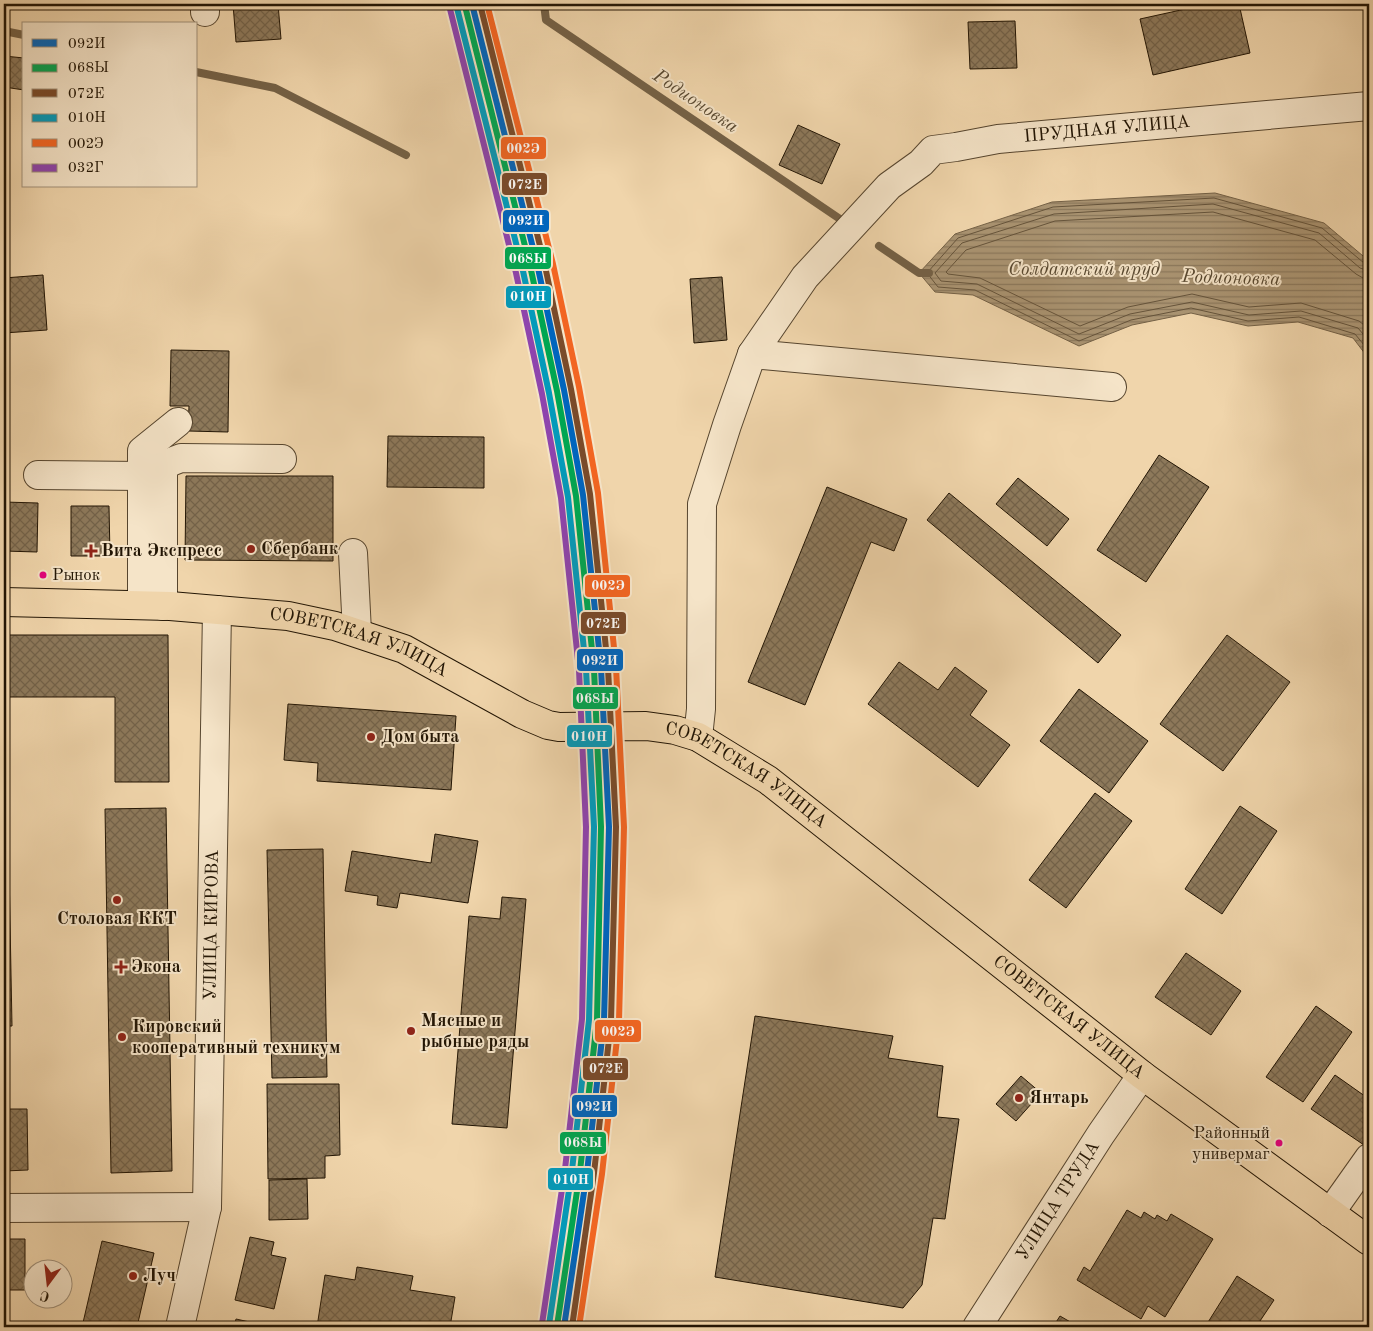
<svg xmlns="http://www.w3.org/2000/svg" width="1373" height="1331" viewBox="0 0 1373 1331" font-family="'Old Standard TT',serif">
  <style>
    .water { fill: url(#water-rules); stroke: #746146 }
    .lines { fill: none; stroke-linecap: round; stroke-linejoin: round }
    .shore { stroke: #66543b; stroke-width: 1 }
    .stream { stroke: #746146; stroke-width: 8 }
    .building { fill: url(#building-cross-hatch); stroke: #221504 }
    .minor-casing { stroke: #56452e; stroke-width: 30 }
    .major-casing { stroke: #221504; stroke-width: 30 }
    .minor { stroke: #f5e4c8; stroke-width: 28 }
    .major { stroke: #f0d5ab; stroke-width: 28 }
    .rail-1-casing { stroke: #f5e4c8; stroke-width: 10 }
    .rail-2-casing { stroke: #f5e4c8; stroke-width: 10 }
    .rail-3-casing { stroke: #f5e4c8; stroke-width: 10 }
    .rail-4-casing { stroke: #f5e4c8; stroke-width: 10 }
    .rail-5-casing { stroke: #f5e4c8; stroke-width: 10 }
    .rail-6-casing { stroke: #f5e4c8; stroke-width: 10 }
    .rail-1 { stroke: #0065bd; stroke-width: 6 }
    .rail-2 { stroke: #00a651; stroke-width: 6 }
    .rail-3 { stroke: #7a4b2a; stroke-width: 6 }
    .rail-4 { stroke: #039aba; stroke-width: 6 }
    .rail-5 { stroke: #f26522; stroke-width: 6 }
    .rail-6 { stroke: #8e44ad; stroke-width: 6 }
    .poi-dot { fill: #8f2418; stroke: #f5e4c8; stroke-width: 2 }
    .bus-dot { fill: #e5007d; stroke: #f5e4c8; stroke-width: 2 }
    .labels { text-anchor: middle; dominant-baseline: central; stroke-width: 4; stroke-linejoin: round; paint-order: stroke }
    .bus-label { font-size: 17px; fill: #221504; stroke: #f5e4c8; text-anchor: start }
    .street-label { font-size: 18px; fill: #221504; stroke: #f5e4c8 }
    .poi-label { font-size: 18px; font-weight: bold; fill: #221504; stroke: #f5e4c8; text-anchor: start }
    .water-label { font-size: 19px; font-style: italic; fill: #584830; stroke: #f5e4c8 }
    .line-badge { stroke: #f5e4c8; stroke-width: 2 }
    .badge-label { font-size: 14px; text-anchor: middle; font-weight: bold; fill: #fff }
  </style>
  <defs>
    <pattern id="water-rules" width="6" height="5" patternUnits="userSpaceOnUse" patternTransform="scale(1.25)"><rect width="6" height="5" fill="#aa9472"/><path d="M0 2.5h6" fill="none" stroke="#8a785b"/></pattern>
    <pattern id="building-cross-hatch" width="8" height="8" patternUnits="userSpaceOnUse" patternTransform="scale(1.25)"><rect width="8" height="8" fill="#8d795b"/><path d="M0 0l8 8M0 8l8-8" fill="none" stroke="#736249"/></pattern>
  </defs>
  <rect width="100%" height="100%" fill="#f0d5ab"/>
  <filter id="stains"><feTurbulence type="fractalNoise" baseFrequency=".004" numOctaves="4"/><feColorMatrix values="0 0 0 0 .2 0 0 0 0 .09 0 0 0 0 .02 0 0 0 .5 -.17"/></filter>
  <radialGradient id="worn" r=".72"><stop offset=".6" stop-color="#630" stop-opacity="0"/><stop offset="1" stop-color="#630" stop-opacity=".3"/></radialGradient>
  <path class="water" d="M1215 193 1324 223 1369 261V359L1353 338 1298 322 1248 326 1191 313 1132 325 1079 346 973 295 935 292 919 273 955 234 1052 202Z"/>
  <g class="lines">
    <path class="shore" d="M1369 265 1364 263 1322 228 1214 198 1053 207 958 238 927 273 938 287 975 290 1079 341 1131 320 1191 308 1248 321 1299 317 1355 334 1369 351
      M1369 271 1360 268 1319 233 1213 204 1054 214 962 243 935 273 941 281 977 284 1079 334 1130 314 1192 302 1249 315 1301 311 1358 328 1369 341
      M1369 278H1363L1356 274 1315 240 1213 212 1055 221 966 250 946 272 948 274 980 278 1080 326 1128 307 1192 294 1249 307 1301 303 1359 321 1369 329"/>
    <path class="stream" d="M544 4 546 20 840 219
      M4 31 24 35
      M196 72 275 88 406 155
      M879 246 919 273H929"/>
  </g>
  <path class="building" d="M233 4H278L281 39 236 42Z
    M695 4H763V7L695 8Z
    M1208 4H1239L1250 53 1153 75 1140 19Z
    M1015 21 1017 68 970 69 968 22Z
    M4 56 24 58V90L4 87Z
    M798 125 840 144 822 184 779 165Z
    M43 275 47 330 4 333V278Z
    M722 277 727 340 694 343 690 279Z
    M171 350 229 351 228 432 188 431 189 406H170Z
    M388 436 484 437V488L387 487Z
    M1159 455 1209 487 1146 582 1097 550Z
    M186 476H333V561L185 560Z
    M1018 478 1069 519 1047 546 996 504Z
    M827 487 907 519 894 551 871 542 805 705 748 682Z
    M949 493 1121 635 1098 663 927 520Z
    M4 502 38 503 37 552 4 551Z
    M71 506H109L110 556H71Z
    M4 635H168L169 782H115V697H5L4 705Z
    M1227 635 1290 682 1223 771 1160 724Z
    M899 662 938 690 955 667 987 691 970 715 1010 745 978 787 868 704Z
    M1079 689 1148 741 1109 793 1040 741Z
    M288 704 456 716 451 790 317 781 318 763 284 760Z
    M1095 793 1132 821 1066 908 1029 880Z
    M1240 806 1277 831 1222 914 1185 889Z
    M166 808 172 1171 111 1173 105 809Z
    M4 815H8L12 1026H4Z
    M435 834 478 841 468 903 400 893 397 908 377 905 378 896 345 891 352 851 431 863Z
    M323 849 327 1077 272 1078 267 850Z
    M502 897 526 899 507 1128 452 1124 469 916 500 919Z
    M1186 953 1241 991 1211 1035 1155 997Z
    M1316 1006 1352 1032 1303 1102 1266 1077Z
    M755 1016 893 1036 888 1058 943 1066 937 1117 959 1119 945 1219 933 1218 922 1285 903 1308 715 1277Z
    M1335 1075 1369 1099V1137L1364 1145 1311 1109Z
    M1021 1076 1041 1093 1016 1121 996 1104Z
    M267 1084H339L340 1155 325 1156V1178L268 1179Z
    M4 1109H27L28 1170 4 1171Z
    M307 1179 308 1219 269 1220V1180Z
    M1127 1210 1141 1218 1144 1212 1155 1219 1157 1215 1167 1221 1171 1214 1213 1239 1165 1317 1148 1306 1141 1319 1077 1280 1084 1267 1090 1271Z
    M250 1237 274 1242 271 1255 286 1258 274 1309 235 1300Z
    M4 1239H25V1290H4Z
    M102 1241 154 1253 137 1327H82Z
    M357 1267 413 1276 410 1290 455 1297 450 1327H317L325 1275 355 1280Z
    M1237 1276 1274 1300 1256 1327H1205Z
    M1060 1316 1079 1327H1053Z
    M236 1319 272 1327H234Z"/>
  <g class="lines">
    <g class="minor-casing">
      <g id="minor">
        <path d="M205 12V4"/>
        <path d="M752 354 1112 387"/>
        <path d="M38 475 142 476"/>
        <path d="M353 553 357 632"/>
        <path d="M142 605V451L178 422"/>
        <path d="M163 606V471L168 463 181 458 282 459"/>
        <path id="s1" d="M698 737 701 709 702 504 727 425 752 354 805 277 889 186 921 163 933 150 956 147 998 139 1369 106"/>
        <path d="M4 1208 207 1207"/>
        <path d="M1330 1213 1369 1158"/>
        <path id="s2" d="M180 1327 207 1207 217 610"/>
        <path id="s3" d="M977 1327 1101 1134 1142 1075"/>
      </g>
    </g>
    <g class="major-casing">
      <g id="major">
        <path id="s4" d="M4 602 170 606 288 616 335 626 404 649 522 714 548 725 559 727 646 726 675 730 698 737 768 780 1142 1075 1369 1241"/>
      </g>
    </g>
    <use href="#minor" class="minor"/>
    <use href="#major" class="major"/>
    <g class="rail-1-casing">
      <path id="rail-1" d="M472 4 538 268 564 390 583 495 601 668 609 827 604 1021 587 1172 564 1327"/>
    </g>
    <g class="rail-2-casing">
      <path id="rail-2" d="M465 6 531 270 557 391 576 496 594 669 601 827 597 1020 580 1171 557 1326"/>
    </g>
    <g class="rail-3-casing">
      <path id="rail-3" d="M480 4 545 266 571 389 590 494 608 668 616 827 611 1021 594 1173 572 1327"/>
    </g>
    <g class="rail-4-casing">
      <path id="rail-4" d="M457 8 523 271 549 393 568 497 586 669 594 827 589 1020 572 1170 549 1325"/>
    </g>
    <g class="rail-5-casing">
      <path id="rail-5" d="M487 4 553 264 579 387 598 493 616 667 624 827 619 1021 602 1174 579 1327"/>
    </g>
    <g class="rail-6-casing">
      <path id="rail-6" d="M450 9 516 273 542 394 561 498 579 670 586 827 582 1019 565 1169 542 1324"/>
    </g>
    <use href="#rail-1" class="rail-1"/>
    <use href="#rail-2" class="rail-2"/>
    <use href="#rail-3" class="rail-3"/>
    <use href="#rail-4" class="rail-4"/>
    <use href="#rail-5" class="rail-5"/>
    <use href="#rail-6" class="rail-6"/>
  </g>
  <g class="poi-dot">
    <circle cx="251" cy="549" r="5"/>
    <path d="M88.5 543.5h5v5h5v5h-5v5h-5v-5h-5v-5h5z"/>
    <circle cx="371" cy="737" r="5"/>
    <circle cx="117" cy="900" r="5"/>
    <path d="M118.5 959.5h5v5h5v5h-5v5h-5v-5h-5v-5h5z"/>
    <circle cx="411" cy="1031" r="5"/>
    <circle cx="122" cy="1037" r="5"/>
    <circle cx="1019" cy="1098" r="5"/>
    <circle cx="133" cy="1276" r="5"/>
  </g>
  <g class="bus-dot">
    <circle cx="43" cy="575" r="4.5"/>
    <circle cx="1279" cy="1143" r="4.5"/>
  </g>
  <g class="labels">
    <g class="bus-label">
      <text x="52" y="575">Рынок</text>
      <text x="1270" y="1133" text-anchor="end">Районный<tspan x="1270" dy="21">универмаг</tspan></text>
    </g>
    <g class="street-label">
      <text stroke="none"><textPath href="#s1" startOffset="841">ПРУДНАЯ УЛИЦА</textPath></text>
      <text stroke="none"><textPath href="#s4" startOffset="360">СОВЕТСКАЯ УЛИЦА</textPath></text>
      <text stroke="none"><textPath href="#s4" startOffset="780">СОВЕТСКАЯ УЛИЦА</textPath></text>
      <text stroke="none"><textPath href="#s2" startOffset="405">УЛИЦА КИРОВА</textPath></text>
      <text stroke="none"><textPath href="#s4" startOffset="1185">СОВЕТСКАЯ УЛИЦА</textPath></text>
      <text stroke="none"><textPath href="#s3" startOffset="150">УЛИЦА ТРУДА</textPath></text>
    </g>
    <g class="poi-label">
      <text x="261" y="549">Сбербанк</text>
      <text x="101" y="551">Вита Экспресс</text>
      <text x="381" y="737">Дом быта</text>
      <text x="117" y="919" text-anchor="middle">Столовая ККТ</text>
      <text x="131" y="967">Экона</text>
      <text x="421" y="1021">Мясные и<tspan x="421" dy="21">рыбные ряды</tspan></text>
      <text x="132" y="1027">Кировский<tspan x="132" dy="21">кооперативный техникум</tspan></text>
      <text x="1029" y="1098">Янтарь</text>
      <text x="143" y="1276">Луч</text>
    </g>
    <g class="water-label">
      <text transform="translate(695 102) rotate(34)">Родионовка</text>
      <text x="1084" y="270">Солдатский пруд</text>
      <text transform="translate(1231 279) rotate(2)">Родионовка</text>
    </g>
  </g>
  <g class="line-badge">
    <rect x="500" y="136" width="47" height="24" rx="5" fill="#f26522"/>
    <rect x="501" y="172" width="47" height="24" rx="5" fill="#7a4b2a"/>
    <rect x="502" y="209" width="48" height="24" rx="5" fill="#0065bd"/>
    <rect x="504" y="246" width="48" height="24" rx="5" fill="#00a651"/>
    <rect x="505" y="285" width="47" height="24" rx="5" fill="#039aba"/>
    <rect x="584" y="574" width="47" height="24" rx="5" fill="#f26522"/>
    <rect x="580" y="611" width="47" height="24" rx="5" fill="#7a4b2a"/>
    <rect x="576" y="648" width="48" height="24" rx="5" fill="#0065bd"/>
    <rect x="572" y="686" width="47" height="24" rx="5" fill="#00a651"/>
    <rect x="566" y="724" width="47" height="24" rx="5" fill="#039aba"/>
    <rect x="594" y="1019" width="48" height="24" rx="5" fill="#f26522"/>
    <rect x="582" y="1057" width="47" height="24" rx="5" fill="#7a4b2a"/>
    <rect x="571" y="1094" width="47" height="24" rx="5" fill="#0065bd"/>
    <rect x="559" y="1131" width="48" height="24" rx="5" fill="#00a651"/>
    <rect x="547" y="1167" width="47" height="24" rx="5" fill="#039aba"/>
  </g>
  <g class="badge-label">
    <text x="523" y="153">002Э</text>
    <text x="525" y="189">072Е</text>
    <text x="526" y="225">092И</text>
    <text x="528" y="263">068Ы</text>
    <text x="528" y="301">010Н</text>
    <text x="608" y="590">002Э</text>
    <text x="603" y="628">072Е</text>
    <text x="600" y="665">092И</text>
    <text x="595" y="703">068Ы</text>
    <text x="589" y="741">010Н</text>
    <text x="618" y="1036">002Э</text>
    <text x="606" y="1073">072Е</text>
    <text x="594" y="1111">092И</text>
    <text x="583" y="1147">068Ы</text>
    <text x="571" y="1184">010Н</text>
  </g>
  <rect width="1373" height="1331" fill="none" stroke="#f0d5ab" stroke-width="20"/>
  <rect x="5" y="5" width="1363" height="1321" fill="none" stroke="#221504" stroke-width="2.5"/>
  <rect x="10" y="10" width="1353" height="1311" fill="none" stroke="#221504"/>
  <rect x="22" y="22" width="175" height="165" fill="#f5e4c8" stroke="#a1917a"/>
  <rect x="32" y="39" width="25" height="8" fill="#0065bd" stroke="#a1917a"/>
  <text x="68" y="48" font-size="15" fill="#221504">092И</text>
  <rect x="32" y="64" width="25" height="8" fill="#00a651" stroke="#a1917a"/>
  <text x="68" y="72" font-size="15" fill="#221504">068Ы</text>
  <rect x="32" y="89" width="25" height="8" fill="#7a4b2a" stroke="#a1917a"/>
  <text x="68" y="98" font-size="15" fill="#221504">072Е</text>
  <rect x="32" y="114" width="25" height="8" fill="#039aba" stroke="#a1917a"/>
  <text x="68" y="122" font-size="15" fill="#221504">010Н</text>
  <rect x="32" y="139" width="25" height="8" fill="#f26522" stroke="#a1917a"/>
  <text x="68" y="148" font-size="15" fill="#221504">002Э</text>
  <rect x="32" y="164" width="25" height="8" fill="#8e44ad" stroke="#a1917a"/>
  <text x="68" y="172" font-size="15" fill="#221504">032Г</text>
  <g transform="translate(48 1284) rotate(195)"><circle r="24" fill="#f5e4c8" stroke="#a1917a"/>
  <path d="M0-4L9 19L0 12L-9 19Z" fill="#8f2418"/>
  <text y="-8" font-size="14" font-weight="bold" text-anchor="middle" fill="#221504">С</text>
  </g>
  <rect width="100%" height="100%" filter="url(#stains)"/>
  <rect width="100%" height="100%" fill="url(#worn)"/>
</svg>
